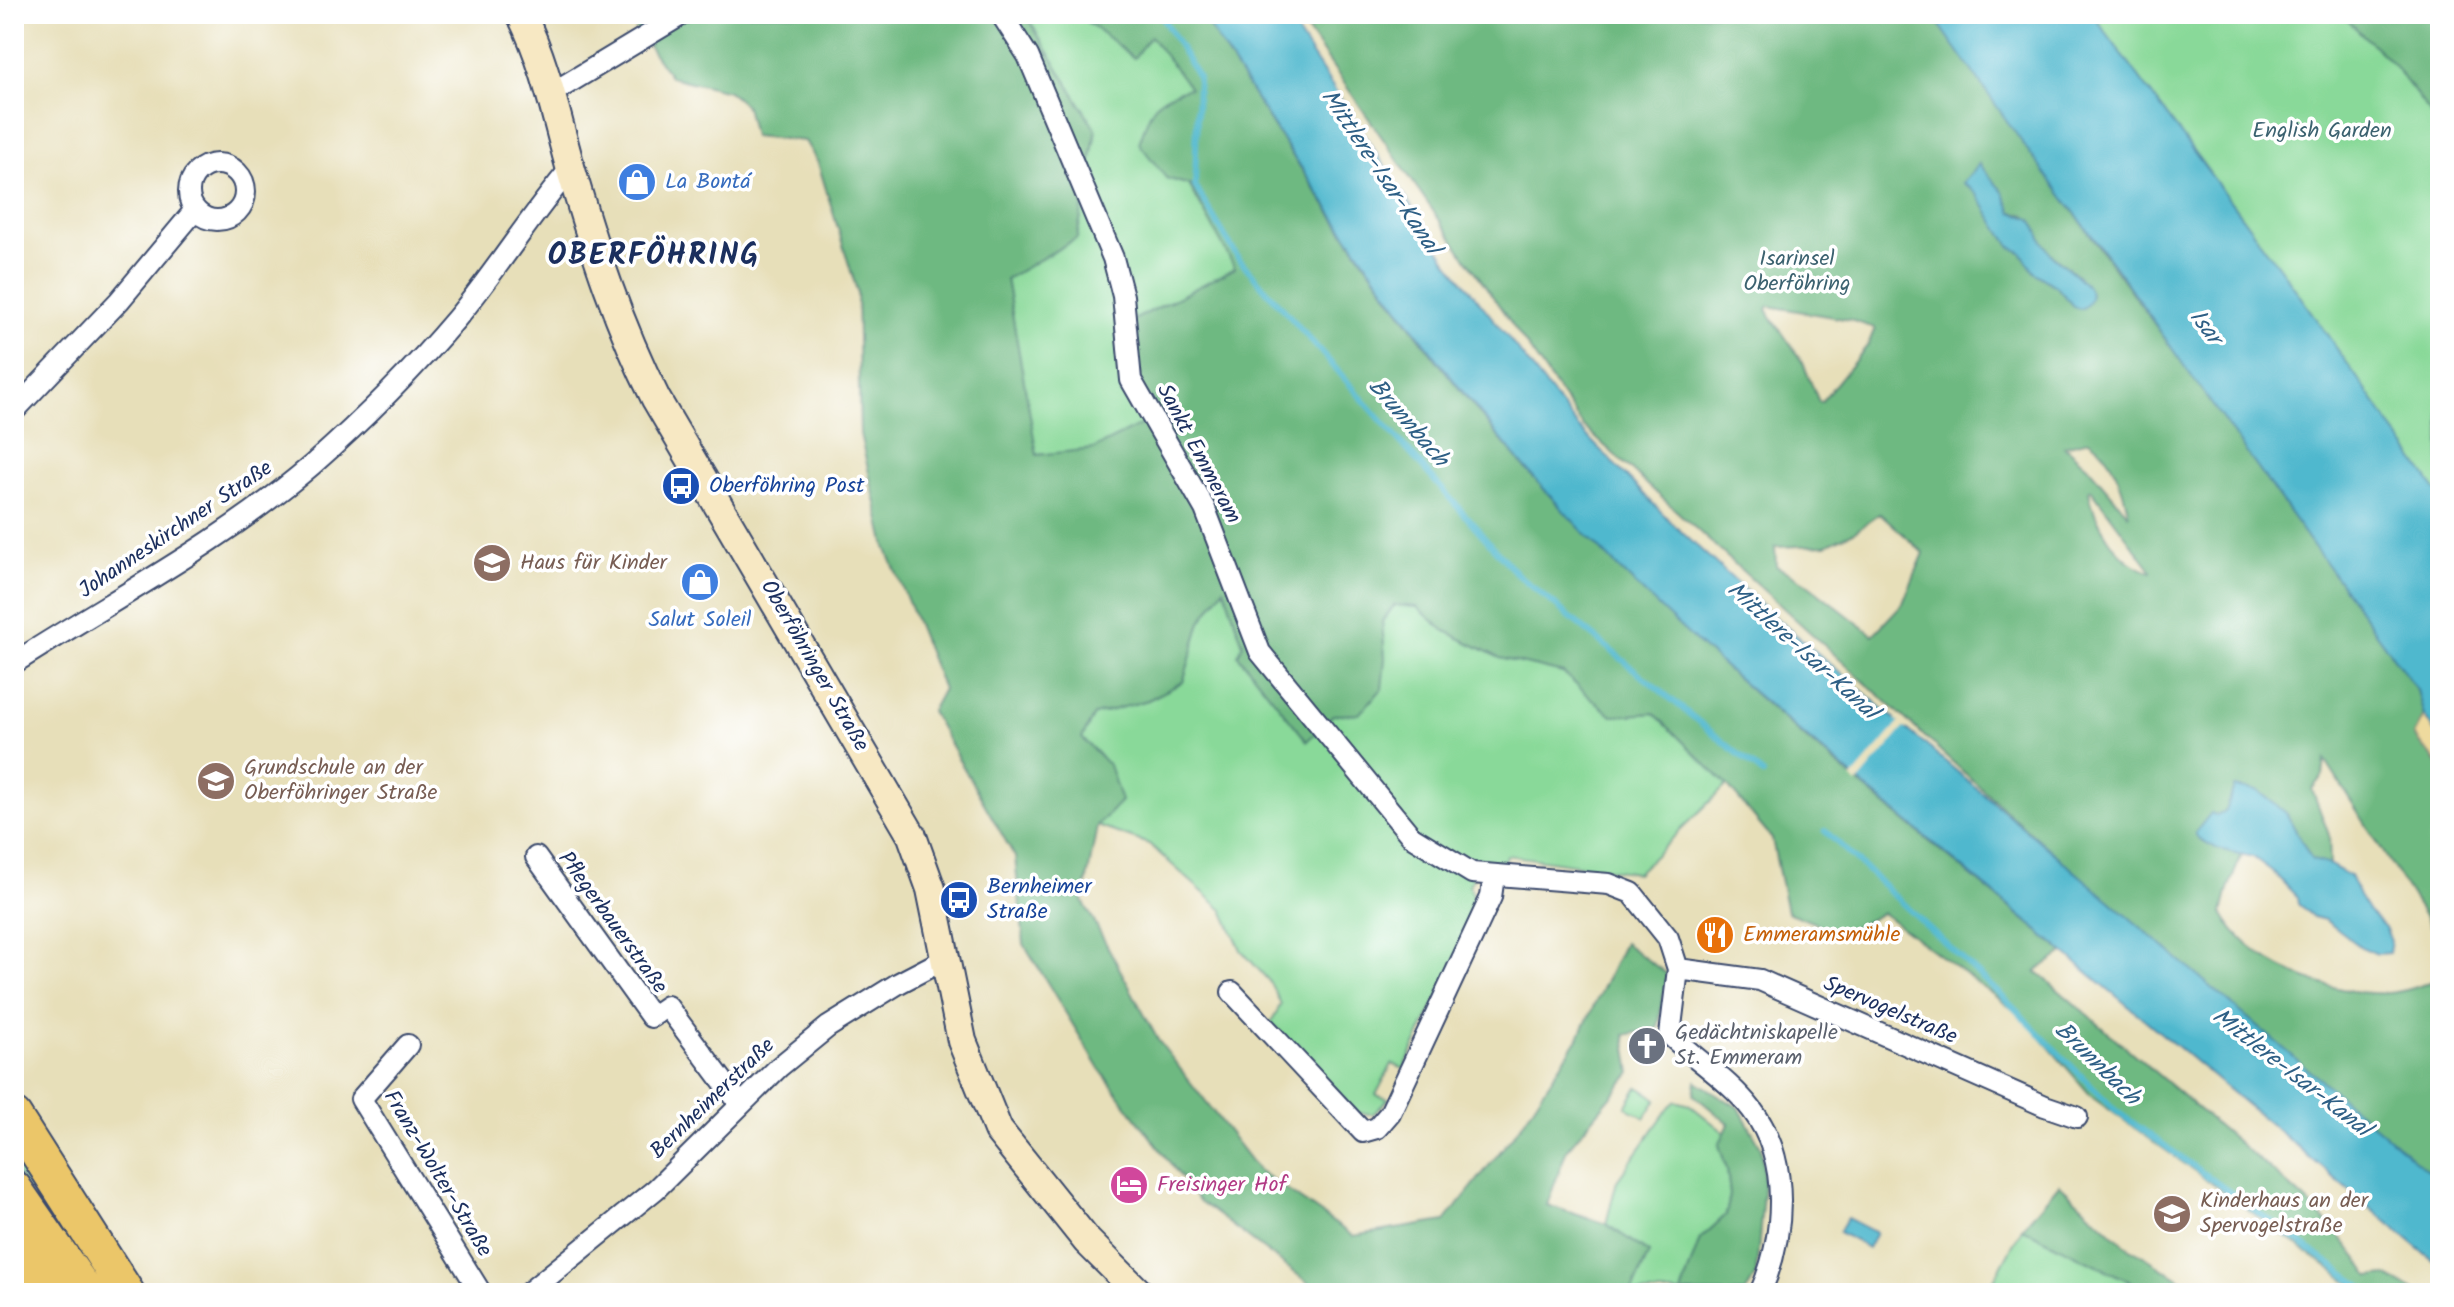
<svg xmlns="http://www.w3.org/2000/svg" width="2454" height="1307" viewBox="0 0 2454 1307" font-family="Kalam,sans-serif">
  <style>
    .green { fill: #89d999; stroke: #52847c; stroke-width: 2 }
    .forest { fill: #6eb981; stroke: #447470; stroke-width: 2; fill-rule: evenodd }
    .sand { fill: #eeda9e; stroke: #84847e; stroke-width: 2 }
    .water { fill: #50b8ce; stroke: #367496; stroke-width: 2 }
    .pier { fill: #e7dfb9 }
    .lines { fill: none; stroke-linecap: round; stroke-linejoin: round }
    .stream { stroke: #50b8ce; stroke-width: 6 }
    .street-casing { stroke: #3a496c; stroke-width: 24 }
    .secondary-casing { stroke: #3a496c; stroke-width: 32 }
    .highway-casing { stroke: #3a496c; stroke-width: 38 }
    .street { stroke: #fff; stroke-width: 20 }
    .secondary { stroke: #f7e8c3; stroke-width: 28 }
    .highway { stroke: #ebc669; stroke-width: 34 }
    .labels { text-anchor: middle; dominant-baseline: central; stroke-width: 7; stroke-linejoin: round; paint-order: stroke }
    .park-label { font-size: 22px; fill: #3c6270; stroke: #fff }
    .shop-label { font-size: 22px; fill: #366cbe; stroke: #fff; text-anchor: start }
    .street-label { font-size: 22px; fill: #1b2f5e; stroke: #fff }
    .transit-label { font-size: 22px; fill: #164399; stroke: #fff; text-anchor: start }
    .education-label { font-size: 22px; fill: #785e54; stroke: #fff; text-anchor: start }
    .food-label { font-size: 22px; fill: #c56008; stroke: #fff; text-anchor: start }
    .worship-label { font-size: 22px; fill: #5b616d; stroke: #fff; text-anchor: start }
    .hotel-label { font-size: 22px; fill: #b23c85; stroke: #fff; text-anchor: start }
    .water-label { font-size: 24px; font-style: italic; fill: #2e5f85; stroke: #fff }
    .district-label { font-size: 30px; font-weight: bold; letter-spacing: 2px; fill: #1b2f5e; stroke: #fff }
  </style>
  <rect width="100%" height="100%" fill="#fff"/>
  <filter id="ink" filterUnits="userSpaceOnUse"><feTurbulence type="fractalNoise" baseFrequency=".0125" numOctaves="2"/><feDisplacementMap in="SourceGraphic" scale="16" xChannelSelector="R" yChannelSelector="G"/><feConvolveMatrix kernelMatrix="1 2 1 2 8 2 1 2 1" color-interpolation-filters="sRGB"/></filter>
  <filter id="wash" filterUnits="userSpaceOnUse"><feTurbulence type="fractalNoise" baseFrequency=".006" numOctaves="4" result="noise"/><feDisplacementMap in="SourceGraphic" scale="32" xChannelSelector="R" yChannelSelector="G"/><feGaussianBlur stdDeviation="1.8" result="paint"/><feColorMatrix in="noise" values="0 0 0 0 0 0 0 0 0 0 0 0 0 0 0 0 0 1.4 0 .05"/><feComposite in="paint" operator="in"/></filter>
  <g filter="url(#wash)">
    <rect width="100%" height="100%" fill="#e7dfb9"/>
    <path class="green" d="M1025 14H1078L1090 25 1150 35 1191 89 1166 178 1189 185 1236 268 1118 328 1148 422 1093 450 1036 455 1006 279 1077 238 1096 130Z
      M2092 14H2440V496L2293 286Z
      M1224 588 1243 644 1385 659 1382 621 1395 605 1417 607 1445 631 1500 658 1563 673 1612 716 1654 713 1727 785 1637 873 1506 855 1503 865 1484 859 1469 885 1478 912 1404 1069 1392 1064 1376 1095 1389 1099 1373 1114 1356 1113 1271 1022 1281 1004 1269 981 1241 950 1223 910 1149 844 1097 826 1081 738 1094 715 1148 700 1183 682 1201 622Z
      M1638 1087 1657 1099 1645 1118 1626 1107Z
      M1676 1101 1690 1105 1725 1133 1719 1145 1727 1169 1730 1195 1726 1215 1700 1239 1681 1293H1631L1649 1253 1606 1224 1617 1181 1670 1106Z
      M14 1130 119 1293H103L14 1170Z
      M2022 1228 2153 1293H1987Z"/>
    <path class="forest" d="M647 14H1025L1096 130 1077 238 1006 279 1037 455 1093 449 1147 422 1118 328 1235 268 1190 185 1166 178 1139 143C1152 107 1151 98 1190 88L1150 36 1134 58 1078 14H1201C1312 188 1424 362 1566 513 1717 675 1895 811 2064 953L2036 971C2098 1024 2160 1077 2223 1130 2277 1176 2332 1216 2370 1277L2386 1275 2419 1293H2361L2362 1291 2093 1098 2022 1016 1882 913 1842 934 1787 912 1772 839 1727 785 1654 713 1612 716 1563 673 1500 658 1445 631 1417 607 1395 605 1382 621 1385 659 1382 689 1359 714 1333 715 1307 741 1238 655 1243 644 1224 588 1201 622 1183 682 1148 700 1094 715 1082 738 1109 765 1121 801 1097 826 1083 901 1158 1040 1258 1170 1353 1236 1445 1221 1522 1124 1580 1035 1624 943 1667 974 1658 1028 1625 1035 1631 1073 1567 1149 1547 1205 1606 1224 1649 1253 1631 1293H1322L1198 1200 1101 1071 1024 944 1015 857 931 711 943 689 886 547 860 434 857 291 818 163 805 141 753 136 746 106 728 91 671 77 633 25Z
      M1296 14H1932L2417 690 2424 716 2414 735 2440 767V941L2325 760 2323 775 2312 789 2329 835 2330 865 2312 860 2286 813 2226 811 2216 816 2217 849 2242 854 2228 889 2222 913C2250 964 2330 996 2387 993 2406 992 2423 985 2440 978V1183L2166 956 1583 426ZM1979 164 1997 186 2012 212 2026 215 2036 226 2039 237 2050 253 2078 276 2073 306 2057 287 2035 273 2021 252 2011 247 2002 234 1977 193ZM1769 306 1850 320 1875 328 1868 345 1821 402H1819L1803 363 1770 315 1767 309ZM2089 440C2114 456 2123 488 2129 515L2087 466 2064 446ZM2091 489 2152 571V572C2119 565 2093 521 2089 490ZM1880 513 1924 553 1903 603 1873 635 1805 582 1776 566 1775 547 1826 545 1854 532Z
      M2341 14H2440V126L2393 64Z
      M1696 1081 1739 1108 1761 1147 1764 1182 1756 1275 1745 1293H1681L1700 1239 1726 1215 1730 1195 1727 1169 1719 1145 1729 1124 1694 1095Z
      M2059 1184 2124 1244 2203 1293H2153L2022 1228Z"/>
    <path class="sand" d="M2424 716 2440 739V767L2414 735Z"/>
    <path class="water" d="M1201 14H1285L1446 259 1579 428 1677 528 1769 612 2440 1181V1266C2269 1123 2098 981 1927 838 1802 733 1673 631 1563 510 1424 358 1312 187 1201 14Z
      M1932 14H2092L2293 286 2440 496V739L2424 716 2417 690 2185 367 2115 266 2026 148Z
      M1979 164 2004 193 2012 212 2032 219C2039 230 2041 242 2050 253 2061 266 2112 293 2080 309L2073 306 2057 287 2035 273 2021 252 2011 247 2002 234 1977 194 1963 183Z
      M2234 787 2258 791 2286 813 2312 860 2330 865 2350 876 2359 896 2369 912 2385 927 2391 941 2389 953 2377 954 2361 947 2325 920 2313 917 2298 904 2297 897 2272 871 2253 857 2218 849 2198 838 2195 833 2211 813 2216 815 2226 811Z
      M1847 1218 1876 1233 1868 1248 1839 1232Z"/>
    <path class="pier" d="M1898 716 1910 726 1907 729 1904 728 1857 784 1851 779 1899 723 1895 720Z"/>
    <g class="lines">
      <path class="stream" d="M1160 14 1198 77 1195 186 1238 258 1517 574 1763 774
        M1825 831 2008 1002 2116 1111 2371 1293"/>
    </g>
  </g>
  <g filter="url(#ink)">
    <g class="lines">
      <g class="street-casing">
        <path id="street" d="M1001 14 1028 56 1113 258 1123 296 1131 380 1205 509 1260 652 1411 836 1472 873 1609 884 1632 893 1668 938 1678 969 1670 1035C1696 1060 1730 1081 1752 1110 1791 1161 1785 1237 1760 1293
          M552 93 683 14
          M189 192a28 28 0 1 1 56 0a28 28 0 1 1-56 0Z
          M14 411 119 301 195 210
          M14 663C115 598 221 543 312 465 363 420 413 370 457 318 497 270 530 216 571 168
          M536 857 651 1017 667 1006 740 1104
          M1678 969 1760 980 2045 1106 2077 1117
          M1232 992 1363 1132 1377 1128 1390 1113 1491 897 1494 876
          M408 1045 361 1099 481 1293
          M528 1293 656 1189 779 1067 828 1027 899 983 945 959"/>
      </g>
      <g class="secondary-casing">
        <path id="secondary" d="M521 14C546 64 556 117 571 170 594 249 619 326 656 399L912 836 931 889 962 1041 998 1130 1087 1241 1139 1293"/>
      </g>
      <g class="highway-casing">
        <path id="highway" d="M14 1116 127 1293
          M14 1188 87 1293
          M14 1245 48 1293"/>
      </g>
      <use href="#street" class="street"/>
      <use href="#secondary" class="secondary"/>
      <use href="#highway" class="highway"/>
    </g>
  </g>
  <defs>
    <g id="shop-disc" transform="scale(2)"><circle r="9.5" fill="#3f7fe0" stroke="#fff"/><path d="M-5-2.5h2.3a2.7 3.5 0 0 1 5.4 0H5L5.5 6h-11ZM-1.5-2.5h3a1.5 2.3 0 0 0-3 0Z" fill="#fff"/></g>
    <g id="bus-disc" transform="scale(2)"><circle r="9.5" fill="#1a4fb4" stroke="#fff"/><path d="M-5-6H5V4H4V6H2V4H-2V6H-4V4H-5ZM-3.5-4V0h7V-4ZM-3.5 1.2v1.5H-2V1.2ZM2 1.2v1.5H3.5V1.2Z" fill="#fff"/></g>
    <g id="school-disc" transform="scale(2)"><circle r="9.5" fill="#8d6e63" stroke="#fff"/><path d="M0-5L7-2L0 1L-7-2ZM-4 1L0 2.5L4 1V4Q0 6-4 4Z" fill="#fff"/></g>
    <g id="restaurant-disc" transform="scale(2)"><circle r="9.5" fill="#e8710a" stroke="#fff"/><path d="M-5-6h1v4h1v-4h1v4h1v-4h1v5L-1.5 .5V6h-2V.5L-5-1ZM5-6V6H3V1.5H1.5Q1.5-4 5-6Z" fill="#fff"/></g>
    <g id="church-disc" transform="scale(2)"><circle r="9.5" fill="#6b7280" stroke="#fff"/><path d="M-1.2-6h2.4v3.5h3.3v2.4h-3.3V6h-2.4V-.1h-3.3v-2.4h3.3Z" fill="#fff"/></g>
    <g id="hotel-disc" transform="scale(2)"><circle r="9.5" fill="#d1479c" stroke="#fff"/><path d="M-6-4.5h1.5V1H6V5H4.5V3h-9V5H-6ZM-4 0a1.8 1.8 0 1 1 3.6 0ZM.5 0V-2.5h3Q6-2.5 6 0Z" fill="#fff"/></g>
  </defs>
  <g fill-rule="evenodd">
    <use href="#shop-disc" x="637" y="182"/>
    <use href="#bus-disc" x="681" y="486"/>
    <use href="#school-disc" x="492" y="563"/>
    <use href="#shop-disc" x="700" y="582"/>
    <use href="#school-disc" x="216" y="781"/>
    <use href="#bus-disc" x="959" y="900"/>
    <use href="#restaurant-disc" x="1715" y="935"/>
    <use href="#church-disc" x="1647" y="1046"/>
    <use href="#hotel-disc" x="1129" y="1185"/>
    <use href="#school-disc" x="2172" y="1214"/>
  </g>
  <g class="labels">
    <g class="park-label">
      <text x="2322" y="131">English Garden</text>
      <text x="1797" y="259">Isarinsel<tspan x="1797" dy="25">Oberföhring</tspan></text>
    </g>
    <g class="shop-label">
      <text x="665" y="182">La Bontá</text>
      <text x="700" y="620" text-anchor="middle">Salut Soleil</text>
    </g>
    <g class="street-label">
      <text transform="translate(1198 454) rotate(62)">Sankt Emmeram</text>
      <text transform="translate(176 530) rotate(-34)">Johanneskirchner Straße</text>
      <text transform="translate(814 666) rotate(60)">Oberföhringer Straße</text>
      <text transform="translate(612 923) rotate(54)">Pflegerbauerstraße</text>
      <text transform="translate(1890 1011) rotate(23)">Spervogelstraße</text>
      <text transform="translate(713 1099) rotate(-44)">Bernheimerstraße</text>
      <text transform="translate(437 1174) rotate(59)">Franz-Wolter-Straße</text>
    </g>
    <g class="transit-label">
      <text x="709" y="486">Oberföhring Post</text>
      <text x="987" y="887">Bernheimer<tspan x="987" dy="25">Straße</tspan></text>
    </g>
    <g class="education-label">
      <text x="520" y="563">Haus für Kinder</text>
      <text x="244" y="768">Grundschule an der<tspan x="244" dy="25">Oberföhringer Straße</tspan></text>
      <text x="2200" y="1201">Kinderhaus an der<tspan x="2200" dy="25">Spervogelstraße</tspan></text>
    </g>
    <g class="food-label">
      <text x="1743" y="935">Emmeramsmühle</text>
    </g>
    <g class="worship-label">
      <text x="1675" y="1033">Gedächtniskapelle<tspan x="1675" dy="25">St. Emmeram</tspan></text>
    </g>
    <g class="hotel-label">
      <text x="1157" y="1185">Freisinger Hof</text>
    </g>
    <g class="water-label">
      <text transform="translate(1380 172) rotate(56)">Mittlere-Isar-Kanal</text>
      <text transform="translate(2205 327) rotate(53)">Isar</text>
      <text transform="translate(1408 423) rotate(49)">Brunnbach</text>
      <text transform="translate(1802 651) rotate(42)">Mittlere-Isar-Kanal</text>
      <text transform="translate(2097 1064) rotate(44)">Brunnbach</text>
      <text transform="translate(2291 1073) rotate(38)">Mittlere-Isar-Kanal</text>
    </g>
    <g class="district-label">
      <text x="654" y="256">OBERFÖHRING</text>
    </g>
  </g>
  <rect width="2454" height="1307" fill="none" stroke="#fff" stroke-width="48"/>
</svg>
